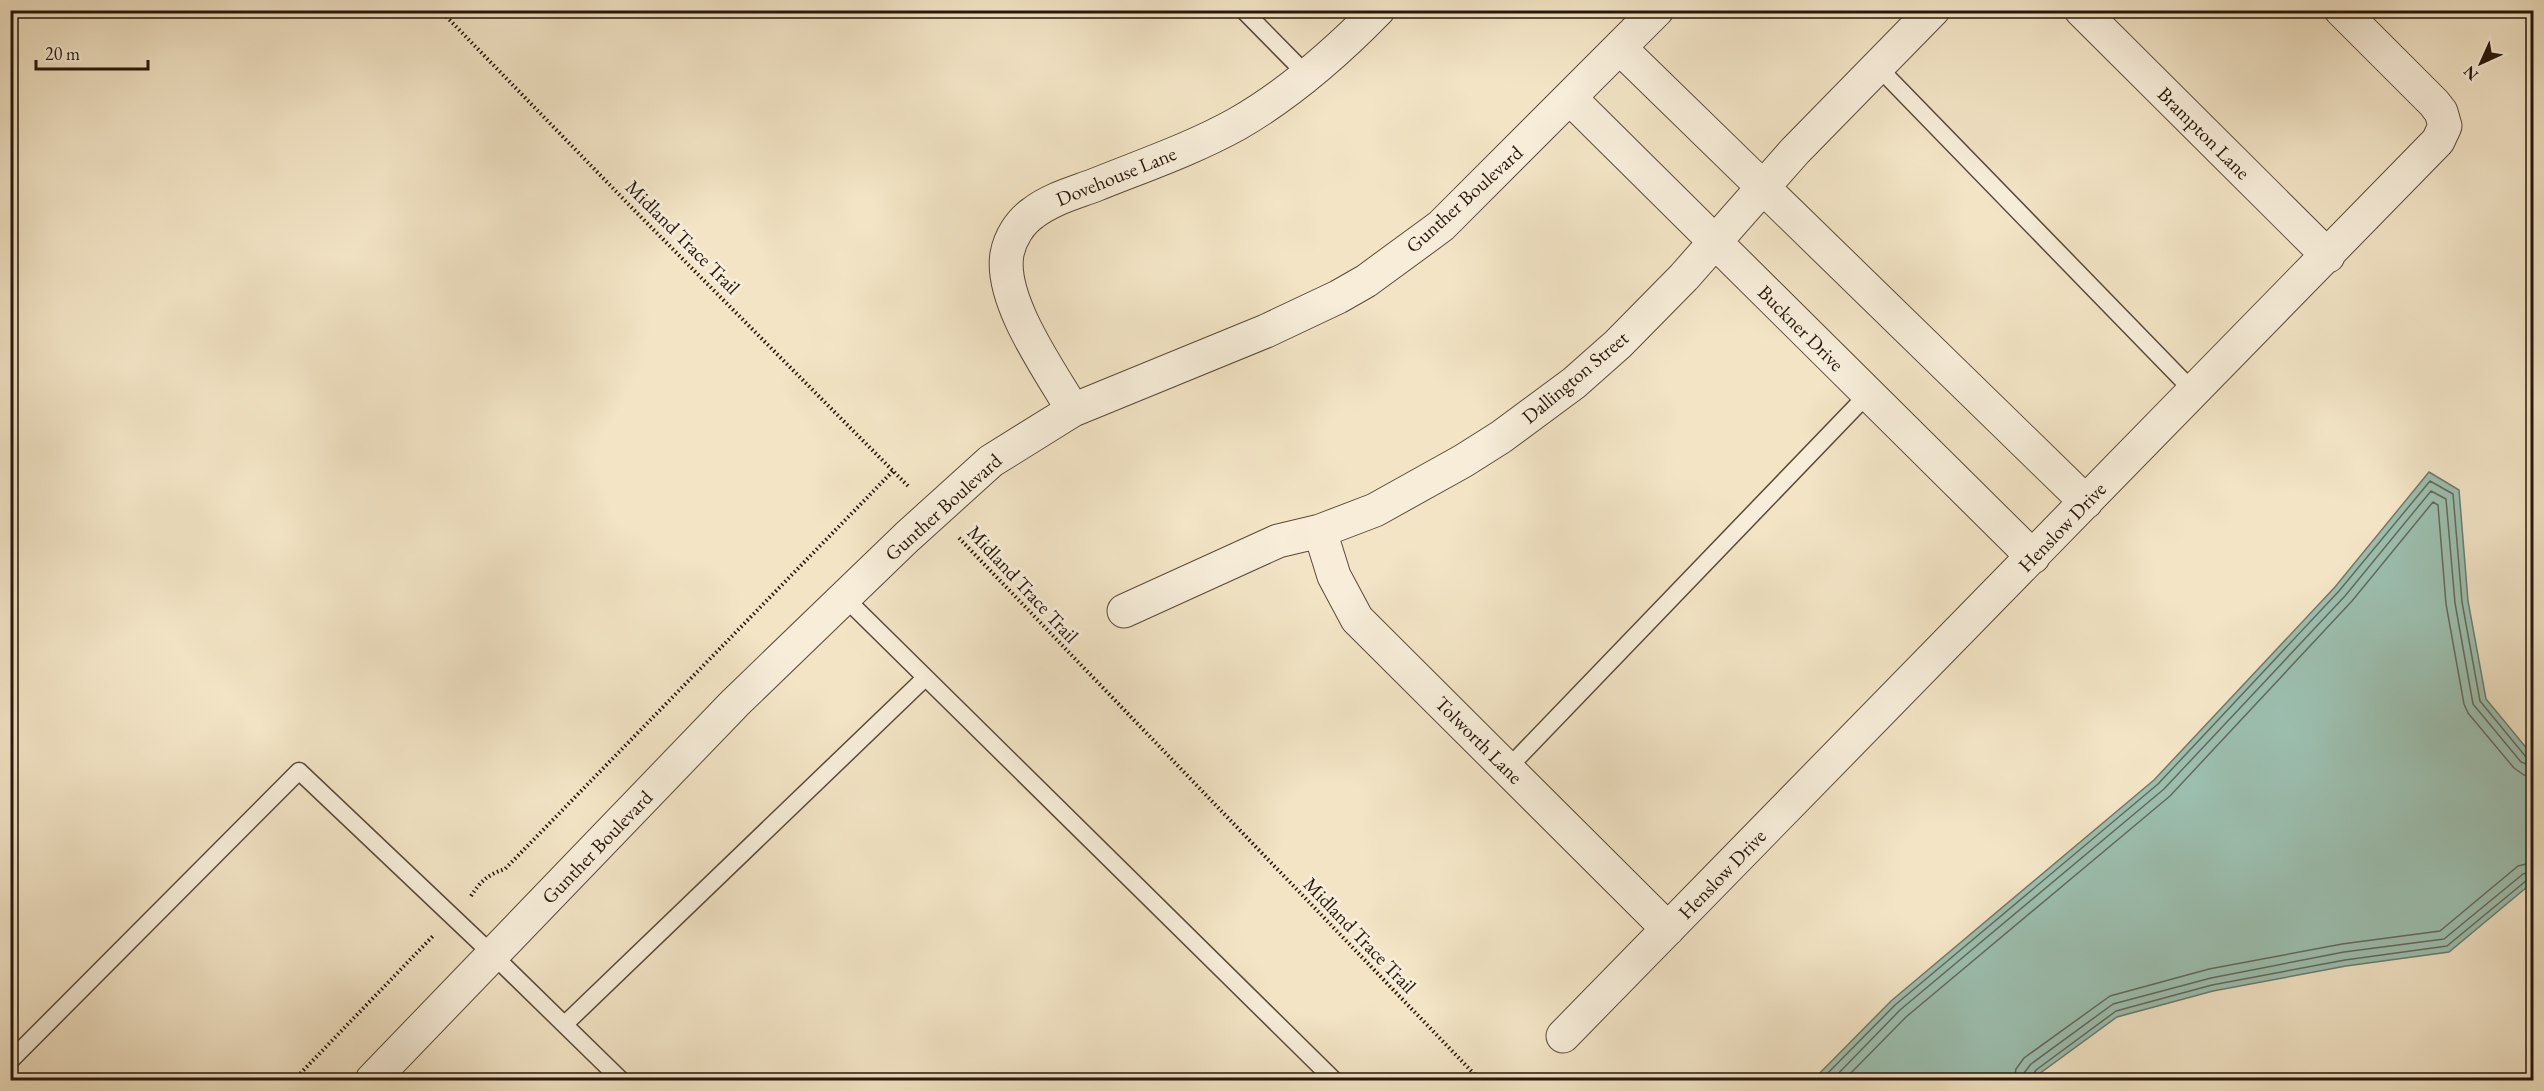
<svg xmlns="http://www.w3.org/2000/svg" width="2544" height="1091" viewBox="0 0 2544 1091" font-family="'EB Garamond',serif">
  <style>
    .water { fill: #9cbfaf; stroke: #6d7b6d; stroke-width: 1.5 }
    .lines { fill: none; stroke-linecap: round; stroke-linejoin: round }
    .shore { stroke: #626a5c; stroke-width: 1.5 }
    .service-casing { stroke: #5a4a39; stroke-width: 19 }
    .minor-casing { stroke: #5a4a39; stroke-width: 35 }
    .path { stroke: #27160a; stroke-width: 4; stroke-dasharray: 1.5 3; stroke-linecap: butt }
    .service { stroke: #f7edd9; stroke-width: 16 }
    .minor { stroke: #f7edd9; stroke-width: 33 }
    .labels { text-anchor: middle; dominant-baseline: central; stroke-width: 6; stroke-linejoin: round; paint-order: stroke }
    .street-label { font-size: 20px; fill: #27160a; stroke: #f7edd9 }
  </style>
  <rect width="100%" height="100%" fill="#f2e4c5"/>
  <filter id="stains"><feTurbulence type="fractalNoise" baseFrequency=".00333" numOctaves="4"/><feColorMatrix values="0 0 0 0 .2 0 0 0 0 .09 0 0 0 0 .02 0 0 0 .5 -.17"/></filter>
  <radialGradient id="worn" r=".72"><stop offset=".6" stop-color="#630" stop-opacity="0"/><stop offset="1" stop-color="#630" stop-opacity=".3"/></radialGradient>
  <path class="water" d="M2429 472 2459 490 2468 601 2486 699 2533 756V882L2449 952 2346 966 2213 991 2117 1017 2039 1074 2035 1080H1813L1891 1001 2154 780 2335 587Z"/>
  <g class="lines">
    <path class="shore" d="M1821 1080 1895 1005 2158 784 2339 591 2430 481 2453 494 2462 602 2480 701 2526 757 2534 759
      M1832 1080 1900 1010 2164 789 2345 596 2431 491 2446 499 2455 603 2473 704 2521 762 2534 767
      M1844 1080 1906 1017 2170 796 2352 601 2433 502 2438 505 2446 604 2464 704 2468 713 2514 768 2524 775 2534 776
      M2014 1080 2016 1069 2024 1058 2110 996 2209 969 2342 944 2440 931 2518 866 2534 862
      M2023 1080 2024 1073 2031 1064 2113 1004 2211 978 2344 952 2444 939 2523 874 2534 871
      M2030 1080 2036 1070 2116 1011 2212 985 2345 960 2447 946 2527 880 2534 878"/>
    <g class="service-casing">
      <path id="service" d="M1243 10 1307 75
        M1878 67 2194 392
        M845 598 1334 1080
        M1507 769 1868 394
        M565 1024 925 678
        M10 1061 299 771 493 955 621 1080"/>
    </g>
    <g class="minor-casing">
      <path id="minor" d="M2081 10 2328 256
        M1620 48 2086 502
        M1570 98 2033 557
        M1073 410C1050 371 999 300 1007 254 1010 238 1020 222 1033 213 1051 199 1074 193 1095 185 1142 166 1192 149 1237 124 1289 94 1336 53 1378 10
        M1320 531 1334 576 1357 619 1668 929
        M1124 611 1278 541 1320 531 1375 510 1463 461 1501 437 1574 383 1618 344 1684 277 1795 151 1933 10
        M1563 1036 2438 141 2445 126 2441 112 2434 103 2341 10
        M372 1080 735 703 907 537 991 461 1073 410 1266 331 1338 297 1366 281 1441 226 1657 10"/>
    </g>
    <path class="path" d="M440 10 636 212 909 487
      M959 538 1480 1080
      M471 896C481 881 487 875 505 869L893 471
      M294 1080 433 936"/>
    <use href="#service" class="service"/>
    <use href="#minor" class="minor"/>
  </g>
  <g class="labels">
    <g class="street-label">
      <text transform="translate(2204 133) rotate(45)">Brampton Lane</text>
      <text transform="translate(1116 176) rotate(-22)">Dovehouse Lane</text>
      <text transform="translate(1464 199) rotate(-42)">Gunther Boulevard</text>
      <text transform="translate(683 237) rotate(45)">Midland Trace Trail</text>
      <text transform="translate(1801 328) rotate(45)">Buckner Drive</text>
      <text transform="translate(1575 377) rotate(-40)">Dallington Street</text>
      <text transform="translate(943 507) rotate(-42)">Gunther Boulevard</text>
      <text transform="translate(2062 527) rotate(-46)">Henslow Drive</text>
      <text transform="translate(1023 584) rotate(47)">Midland Trace Trail</text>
      <text transform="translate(1479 740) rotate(45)">Tolworth Lane</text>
      <text transform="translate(597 847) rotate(-46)">Gunther Boulevard</text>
      <text transform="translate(1722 874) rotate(-46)">Henslow Drive</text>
      <text transform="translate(1360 935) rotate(46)">Midland Trace Trail</text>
    </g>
  </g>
  <rect width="2544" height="1091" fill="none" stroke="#f2e4c5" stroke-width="36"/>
  <rect x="12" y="12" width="2520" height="1067" fill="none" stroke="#27160a" stroke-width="3"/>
  <rect x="18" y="18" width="2508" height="1055" fill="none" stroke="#27160a" stroke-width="1.5"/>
  <g transform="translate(2481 63) rotate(225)" stroke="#f7edd9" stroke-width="4.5" paint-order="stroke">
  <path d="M0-4.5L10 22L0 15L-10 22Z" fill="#27160a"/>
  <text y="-9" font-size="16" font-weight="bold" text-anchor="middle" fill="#27160a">N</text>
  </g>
  <path d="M36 60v9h112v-9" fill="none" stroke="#27160a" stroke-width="3"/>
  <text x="45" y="60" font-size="18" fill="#27160a" stroke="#f7edd9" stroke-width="4.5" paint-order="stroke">20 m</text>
  <rect width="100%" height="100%" filter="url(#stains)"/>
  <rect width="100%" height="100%" fill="url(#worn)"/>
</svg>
